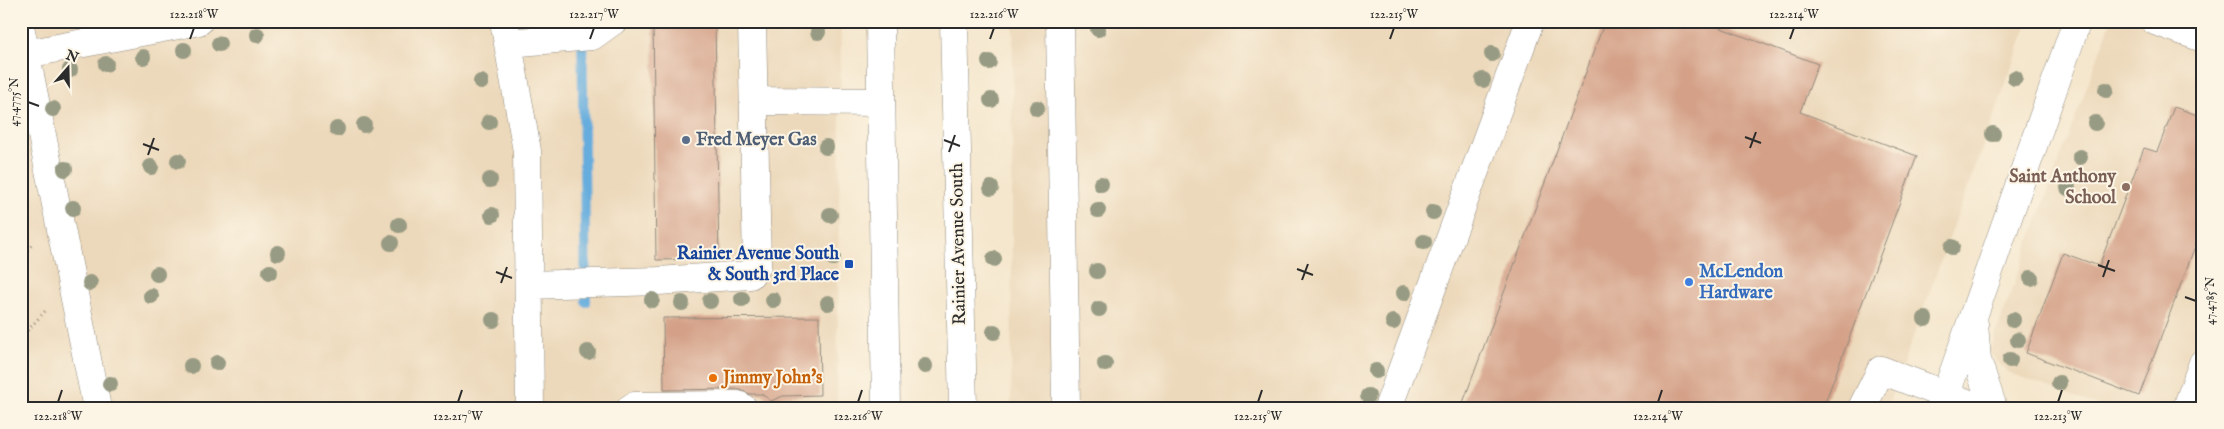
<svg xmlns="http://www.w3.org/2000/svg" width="2224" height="429" viewBox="0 0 2224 429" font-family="'IM FELL English',serif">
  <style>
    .built { fill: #ecd8ba }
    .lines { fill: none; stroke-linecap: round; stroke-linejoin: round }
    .stream { stroke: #66addd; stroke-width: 10 }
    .building { fill: #d4a087 }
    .minor-casing { stroke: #90897c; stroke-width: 29 }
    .major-casing { stroke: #90897c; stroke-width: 29 }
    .path { stroke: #90897c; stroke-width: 3; stroke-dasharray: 1 4; stroke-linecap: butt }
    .minor { stroke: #fff; stroke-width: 28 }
    .major { stroke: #fff; stroke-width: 28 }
    .tree { fill: #989b83 }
    .ticks { fill: none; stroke: #2b2b2b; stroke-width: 2 }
    .service-dot { fill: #5c6f8a; stroke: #fcf5e5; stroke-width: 2 }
    .education-dot { fill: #8d6e63; stroke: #fcf5e5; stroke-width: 2 }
    .transit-dot { fill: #1a4fb4; stroke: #fcf5e5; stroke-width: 2 }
    .shop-dot { fill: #3f7fe0; stroke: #fcf5e5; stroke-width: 2 }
    .food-dot { fill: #e8710a; stroke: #fcf5e5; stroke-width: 2 }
    .labels { text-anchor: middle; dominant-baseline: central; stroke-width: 4; stroke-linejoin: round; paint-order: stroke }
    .service-label { font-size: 18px; font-weight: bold; fill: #4e5e75; stroke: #fcf5e5; text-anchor: start }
    .education-label { font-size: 18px; font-weight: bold; fill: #785e54; stroke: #fcf5e5; text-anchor: end }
    .street-label { font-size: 18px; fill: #2b2b2b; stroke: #fcf5e5 }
    .transit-label { font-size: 18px; font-weight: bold; fill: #164399; stroke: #fcf5e5; text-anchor: end }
    .shop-label { font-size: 18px; font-weight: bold; fill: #366cbe; stroke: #fcf5e5; text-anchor: start }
    .food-label { font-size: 18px; font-weight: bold; fill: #c56008; stroke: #fcf5e5; text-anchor: start }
    .neatline { fill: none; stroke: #2b2b2b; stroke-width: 2 }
    .ticks-label { font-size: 12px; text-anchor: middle; fill: #2b2b2b }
  </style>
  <rect width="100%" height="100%" fill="#fcf5e5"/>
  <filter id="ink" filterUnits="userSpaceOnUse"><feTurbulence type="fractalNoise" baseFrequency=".02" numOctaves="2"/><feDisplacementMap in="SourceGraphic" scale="10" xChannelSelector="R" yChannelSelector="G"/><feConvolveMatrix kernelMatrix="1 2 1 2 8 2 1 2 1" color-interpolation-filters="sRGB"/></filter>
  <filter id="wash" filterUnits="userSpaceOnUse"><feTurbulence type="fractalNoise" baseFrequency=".0096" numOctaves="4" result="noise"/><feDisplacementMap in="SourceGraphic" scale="20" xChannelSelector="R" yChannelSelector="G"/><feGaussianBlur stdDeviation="1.12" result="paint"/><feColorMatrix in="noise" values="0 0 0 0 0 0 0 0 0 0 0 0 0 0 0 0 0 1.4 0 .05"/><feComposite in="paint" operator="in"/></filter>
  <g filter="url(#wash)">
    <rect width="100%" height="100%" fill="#f5e7ce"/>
    <path class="built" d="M21 21H841L837 408H21Z
      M1013 21H2026L2027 26 1887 408H1011Z
      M2111 21H2203V408H2105L2007 372 1989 352Z"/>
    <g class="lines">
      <path class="stream" d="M582 22 586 302"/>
    </g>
    <g id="blocks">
      <path class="building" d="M653 21H715L719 259 656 260Z
        M1605 21H1702L1818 64 1800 112 1917 156 1823 408H1461Z
        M2174 107 2203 117V225L2139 396 2026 353 2063 253 2099 266 2144 148 2157 152Z
        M819 317 820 395 783 396 771 401 762 394H750L738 389 664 390 663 318Z"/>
    </g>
  </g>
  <g filter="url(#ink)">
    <use href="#blocks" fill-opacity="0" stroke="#90897c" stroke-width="1"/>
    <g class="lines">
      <g class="minor-casing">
        <path id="minor" d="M504 21 527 151 530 408
          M1060 21 1066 408
          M2155 21 2203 38
          M21 31 97 408
          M508 43 592 36 613 21
          M21 55 199 21
          M754 101 881 102
          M529 285 658 281 750 275 757 266 752 21
          M1974 324 1977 360 1993 408
          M631 408 634 406 738 405 743 408
          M1388 408 1530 21
          M1862 408 1881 370 1980 408
          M1941 408 2077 21
          M2187 408 2203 363"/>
      </g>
      <g class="major-casing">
        <path id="major" d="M880 21 886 408
          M954 21 963 408"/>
      </g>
      <path class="path" d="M21 258 32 245
        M21 338 46 310
        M21 402 22 408"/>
      <use href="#minor" class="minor"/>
      <use href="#major" class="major"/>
    </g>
    <g class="tree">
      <circle cx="1098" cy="29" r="8"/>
      <circle cx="818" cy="32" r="8"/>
      <circle cx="257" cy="35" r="8"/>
      <circle cx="219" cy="44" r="8"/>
      <circle cx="184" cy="50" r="8"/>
      <circle cx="1492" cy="54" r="8"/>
      <circle cx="143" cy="57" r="8"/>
      <circle cx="989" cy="62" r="8"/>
      <circle cx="106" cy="64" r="8"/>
      <circle cx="70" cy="70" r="8"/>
      <circle cx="2015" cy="78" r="8"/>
      <circle cx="1483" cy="80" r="8"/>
      <circle cx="481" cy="82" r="8"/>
      <circle cx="2106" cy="90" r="8"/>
      <circle cx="991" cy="100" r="8"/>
      <circle cx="1037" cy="108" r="8"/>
      <circle cx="53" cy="109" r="8"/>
      <circle cx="489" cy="122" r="8"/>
      <circle cx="2095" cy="123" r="8"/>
      <circle cx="364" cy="125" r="8"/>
      <circle cx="337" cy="129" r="8"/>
      <circle cx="1993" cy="134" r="8"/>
      <circle cx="826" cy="147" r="8"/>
      <circle cx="2080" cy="157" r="8"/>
      <circle cx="178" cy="161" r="8"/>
      <circle cx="151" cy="167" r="8"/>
      <circle cx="65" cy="169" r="8"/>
      <circle cx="490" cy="180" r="8"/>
      <circle cx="1101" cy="184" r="8"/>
      <circle cx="991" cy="188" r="8"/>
      <circle cx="2068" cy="188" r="8"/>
      <circle cx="73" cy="208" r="8"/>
      <circle cx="1098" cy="210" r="8"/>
      <circle cx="1433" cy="212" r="8"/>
      <circle cx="492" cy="215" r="8"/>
      <circle cx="830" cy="215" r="8"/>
      <circle cx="399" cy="225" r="8"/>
      <circle cx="1424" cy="242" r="8"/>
      <circle cx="391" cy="243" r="8"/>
      <circle cx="1952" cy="247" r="8"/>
      <circle cx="278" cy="253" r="8"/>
      <circle cx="833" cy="258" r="8"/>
      <circle cx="994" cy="259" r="8"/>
      <circle cx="1097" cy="271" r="8"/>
      <circle cx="270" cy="272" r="8"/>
      <circle cx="157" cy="274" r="8"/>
      <circle cx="2031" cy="278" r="8"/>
      <circle cx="90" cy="283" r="8"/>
      <circle cx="1404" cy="293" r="8"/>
      <circle cx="151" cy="296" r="8"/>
      <circle cx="742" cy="299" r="8"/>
      <circle cx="652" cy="300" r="8"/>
      <circle cx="773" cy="300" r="8"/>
      <circle cx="710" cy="301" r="8"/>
      <circle cx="682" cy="303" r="8"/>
      <circle cx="828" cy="303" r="8"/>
      <circle cx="1099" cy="309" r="8"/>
      <circle cx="1925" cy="319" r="8"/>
      <circle cx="493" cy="320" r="8"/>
      <circle cx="2013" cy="320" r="8"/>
      <circle cx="1393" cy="322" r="8"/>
      <circle cx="994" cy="332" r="8"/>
      <circle cx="2018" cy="340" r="8"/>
      <circle cx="588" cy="352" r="8"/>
      <circle cx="2010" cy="360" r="8"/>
      <circle cx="217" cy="363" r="8"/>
      <circle cx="1105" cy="364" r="8"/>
      <circle cx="191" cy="366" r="8"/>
      <circle cx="925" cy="366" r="8"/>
      <circle cx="1376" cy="371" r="8"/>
      <circle cx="2059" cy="383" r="8"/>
      <circle cx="110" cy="384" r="8"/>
      <circle cx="1368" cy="396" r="8"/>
    </g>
  </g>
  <path class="ticks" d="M190 39 194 28M590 39 594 28M990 39 994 28M1390 39 1394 28M1790 39 1794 28M28 102 39 106M1745 137 1761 143M944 140 960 146M143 144 159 150M1750 148 1756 132M949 152 955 135M148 155 154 138M2098 265 2115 271M1297 269 1313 275M496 272 512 278M2103 277 2109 260M1302 280 1308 264M501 283 507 267M2185 297 2196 301M58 402 62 390M458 402 462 390M858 402 862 390M1258 402 1262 390M1658 402 1662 390M2058 402 2062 390"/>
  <circle class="service-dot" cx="686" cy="140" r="5"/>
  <circle class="education-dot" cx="2126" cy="187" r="5"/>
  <rect class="transit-dot" x="844" y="259" width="10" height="10" rx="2.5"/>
  <circle class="shop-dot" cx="1689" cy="282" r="5"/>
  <circle class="food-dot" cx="713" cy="378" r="5"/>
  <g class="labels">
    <g class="service-label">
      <text x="696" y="140">Fred Meyer Gas</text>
    </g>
    <g class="education-label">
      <text x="2116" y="177">Saint Anthony<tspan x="2116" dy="21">School</tspan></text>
    </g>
    <g class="street-label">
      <text transform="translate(959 244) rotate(-91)">Rainier Avenue South</text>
    </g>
    <g class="transit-label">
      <text x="839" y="254">Rainier Avenue South<tspan x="839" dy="21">&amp; South 3rd Place</tspan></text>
    </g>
    <g class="shop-label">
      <text x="1699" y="272">McLendon<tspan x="1699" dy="21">Hardware</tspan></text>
    </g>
    <g class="food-label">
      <text x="723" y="378">Jimmy John's</text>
    </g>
  </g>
  <rect width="2224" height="429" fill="none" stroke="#fcf5e5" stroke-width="55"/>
  <g transform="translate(68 68) rotate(20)" stroke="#fcf5e5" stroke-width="4" paint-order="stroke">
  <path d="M0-4L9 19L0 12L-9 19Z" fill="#2b2b2b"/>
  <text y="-8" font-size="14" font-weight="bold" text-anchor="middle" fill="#2b2b2b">N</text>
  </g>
  <rect x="28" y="28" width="2168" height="374" class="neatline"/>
  <g class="ticks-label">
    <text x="194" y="18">122.218°W</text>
    <text x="594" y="18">122.217°W</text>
    <text x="994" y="18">122.216°W</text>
    <text x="1394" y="18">122.215°W</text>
    <text x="1794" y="18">122.214°W</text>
    <text transform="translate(14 102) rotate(-90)" y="4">47.4775°N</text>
    <text transform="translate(2210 301) rotate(-90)" y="4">47.4785°N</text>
    <text x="58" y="420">122.218°W</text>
    <text x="458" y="420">122.217°W</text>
    <text x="858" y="420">122.216°W</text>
    <text x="1258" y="420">122.215°W</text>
    <text x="1658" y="420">122.214°W</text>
    <text x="2058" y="420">122.213°W</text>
  </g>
</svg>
